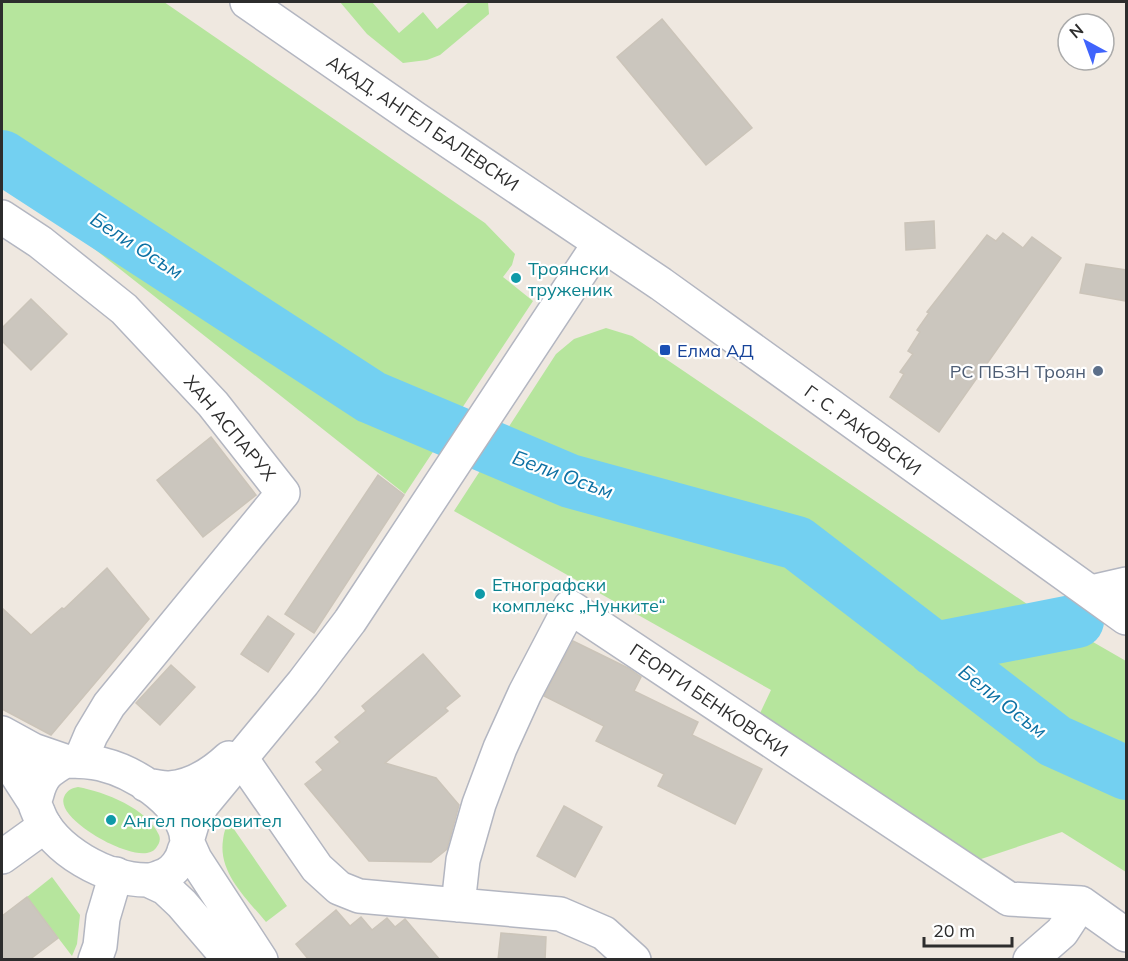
<svg xmlns="http://www.w3.org/2000/svg" width="1128" height="961" viewBox="0 0 1128 961" font-family="Mulish,sans-serif">
  <style>
    .green { fill: #b6e59d }
    .lines { fill: none; stroke-linecap: round; stroke-linejoin: round }
    .river { stroke: #73d0f1; stroke-width: 54 }
    .building { fill: #cbc6be; stroke: #cbc4b9; stroke-width: 1.5 }
    .minor-casing { stroke: #b3b6c1; stroke-width: 36 }
    .tertiary-casing { stroke: #b3b6c1; stroke-width: 36 }
    .minor { stroke: #fff; stroke-width: 33 }
    .tertiary { stroke: #fff; stroke-width: 33 }
    .culture-dot { fill: #0f9aa8; stroke: #fff; stroke-width: 2 }
    .transit-dot { fill: #1a4fb4; stroke: #fff; stroke-width: 2 }
    .service-dot { fill: #5c6f8a; stroke: #fff; stroke-width: 2 }
    .labels { text-anchor: middle; dominant-baseline: central; stroke-width: 4.5; stroke-linejoin: round; paint-order: stroke }
    .street-label { font-size: 18px; fill: #2d2d2d; stroke: #fff }
    .culture-label { font-size: 18px; fill: #0d838f; stroke: #fff; text-anchor: start }
    .transit-label { font-size: 18px; fill: #164399; stroke: #fff; text-anchor: start }
    .service-label { font-size: 18px; fill: #4e5e75; stroke: #fff; text-anchor: end }
    .water-label { font-size: 20px; font-style: italic; fill: #0c70a3; stroke: #fff }
  </style>
  <rect width="100%" height="100%" fill="#efe8e0"/>
  <path class="green" d="M2 2H164L485 223 515 254 512 265 503 277 533 301 405 494 2 176Z
    M340 2H372L399 33 423 12 437 29 469 2H488L489 14 440 55 427 60 403 63 367 34Z
    M606 328 632 336 1027 604 1126 661V872L1062 832 960 866 754 726 771 690 454 511 556 354 574 339Z
    M78 787C105 792 147 808 159 835 161 840 159 844 156 848 148 859 124 850 113 845 100 840 57 815 64 797 67 790 72 788 78 787Z
    M229 822 287 906 266 922C247 899 218 873 223 840 224 833 225 828 229 822Z
    M52 877 80 915 77 944 72 956 27 897Z"/>
  <g class="lines">
    <path class="river" d="M2 157 371 397 570 481 797 543 1055 741 1126 773
      M934 649 1077 621"/>
  </g>
  <path class="building" d="M662 19 752 128 706 165 617 57Z
    M934 221 935 248 906 250 905 223Z
    M1003 233 1023 248 1032 237 1061 258 939 432 890 397 904 374 900 372 913 354 908 351 920 332 917 330 929 313 927 312 987 235 996 241Z
    M1086 264 1126 270V301L1080 293Z
    M31 299 67 334 31 370 2 341V328Z
    M211 437 256 495 203 537 157 480Z
    M378 475 404 495 314 633 285 614Z
    M107 568 149 619 51 735 2 709V608L31 635 62 608 64 609Z
    M268 616 294 634 268 672 241 654Z
    M573 641 628 668 641 677 634 691 698 722 692 735 762 769 735 824 658 786 664 774 596 741 604 726 544 696Z
    M423 654 460 696 445 708 448 711 385 763 436 778 459 805 447 849 431 862 369 861 305 784 323 770 316 762 340 742 335 737 366 711 362 706Z
    M171 665 195 687 160 725 136 703Z
    M564 806 602 827 575 877 537 856Z
    M27 897 58 938 29 960H2V916Z
    M336 910 350 926 361 917 372 930 387 918 395 927 405 919 440 960H309L296 944Z
    M501 933 546 937 545 960H498Z"/>
  <g class="lines">
    <g class="minor-casing">
      <path id="minor" d="M2 217 40 242 124 309 213 404 283 493 109 705 91 735 80 761
        M1091 592 1126 584
        M241 758 317 868 339 888 359 896 560 914 604 933 634 960
        M2 857 45 826
        M458 905 463 860 479 804 500 748 525 693 570 607 1009 899 1081 903 1126 935
        M95 960 100 946 103 918 116 874
        M1030 960 1062 932 1081 903"/>
    </g>
    <g class="tertiary-casing">
      <path id="tertiary" d="M247 2 416 119 661 284 1126 618
        M2 733 33 750 65 761
        M2 759 15 772 35 803
        M65 761C77 761 89 761 101 764 134 772 177 799 186 833 186 835 187 840 187 842 187 845 185 848 184 851 182 860 174 871 165 875 160 877 154 880 148 880 108 881 52 850 38 812 37 809 35 806 35 803 35 800 36 797 37 794 42 775 48 771 65 761Z
        M146 785C154 786 162 788 170 788 192 786 213 773 229 758
        M150 881 165 888 182 904 230 960
        M261 960 195 859 187 841 193 821 203 804 303 683 350 621 599 244"/>
    </g>
    <use href="#minor" class="minor"/>
    <use href="#tertiary" class="tertiary"/>
  </g>
  <g class="culture-dot">
    <circle cx="516" cy="278" r="6"/>
    <circle cx="480" cy="594" r="6"/>
    <circle cx="111" cy="820" r="6"/>
  </g>
  <rect class="transit-dot" x="659" y="344" width="12" height="12" rx="3"/>
  <circle class="service-dot" cx="1098" cy="371" r="6"/>
  <g class="labels">
    <g class="street-label">
      <text transform="translate(423 123) rotate(34)">АКАД. АНГЕЛ БАЛЕВСКИ</text>
      <text transform="translate(230 428) rotate(50)">ХАН АСПАРУХ</text>
      <text transform="translate(863 430) rotate(36)">Г. С. РАКОВСКИ</text>
      <text transform="translate(709 700) rotate(34)">ГЕОРГИ БЕНКОВСКИ</text>
    </g>
    <g class="culture-label">
      <text x="528" y="268">Троянски<tspan x="528" dy="21">труженик</tspan></text>
      <text x="492" y="584">Етнографски<tspan x="492" dy="21">комплекс „Нунките“</tspan></text>
      <text x="123" y="820">Ангел покровител</text>
    </g>
    <g class="transit-label">
      <text x="677" y="350">Елма АД</text>
    </g>
    <g class="service-label">
      <text x="1086" y="371">РС ПБЗН Троян</text>
    </g>
    <g class="water-label">
      <text transform="translate(137 245) rotate(33)">Бели Осъм</text>
      <text transform="translate(563 474) rotate(20)">Бели Осъм</text>
      <text transform="translate(1003 701) rotate(38)">Бели Осъм</text>
    </g>
  </g>
  <rect width="1128" height="961" fill="none" stroke="#2d2d2d" stroke-width="6"/>
  <g transform="translate(1086 42) rotate(319)"><circle r="28" fill="#ffffff" stroke="#ababab" stroke-width="1.5"/>
  <path d="M0-4.5L10 22L0 15L-10 22Z" fill="#4064fc"/>
  <text y="-9" font-size="16" font-weight="bold" text-anchor="middle" fill="#2d2d2d">N</text>
  </g>
  <path d="M924 937v9h88v-9" fill="none" stroke="#2d2d2d" stroke-width="3"/>
  <text x="933" y="937" font-size="18" fill="#2d2d2d" stroke="#ffffff" stroke-width="4.5" paint-order="stroke">20 m</text>
</svg>
